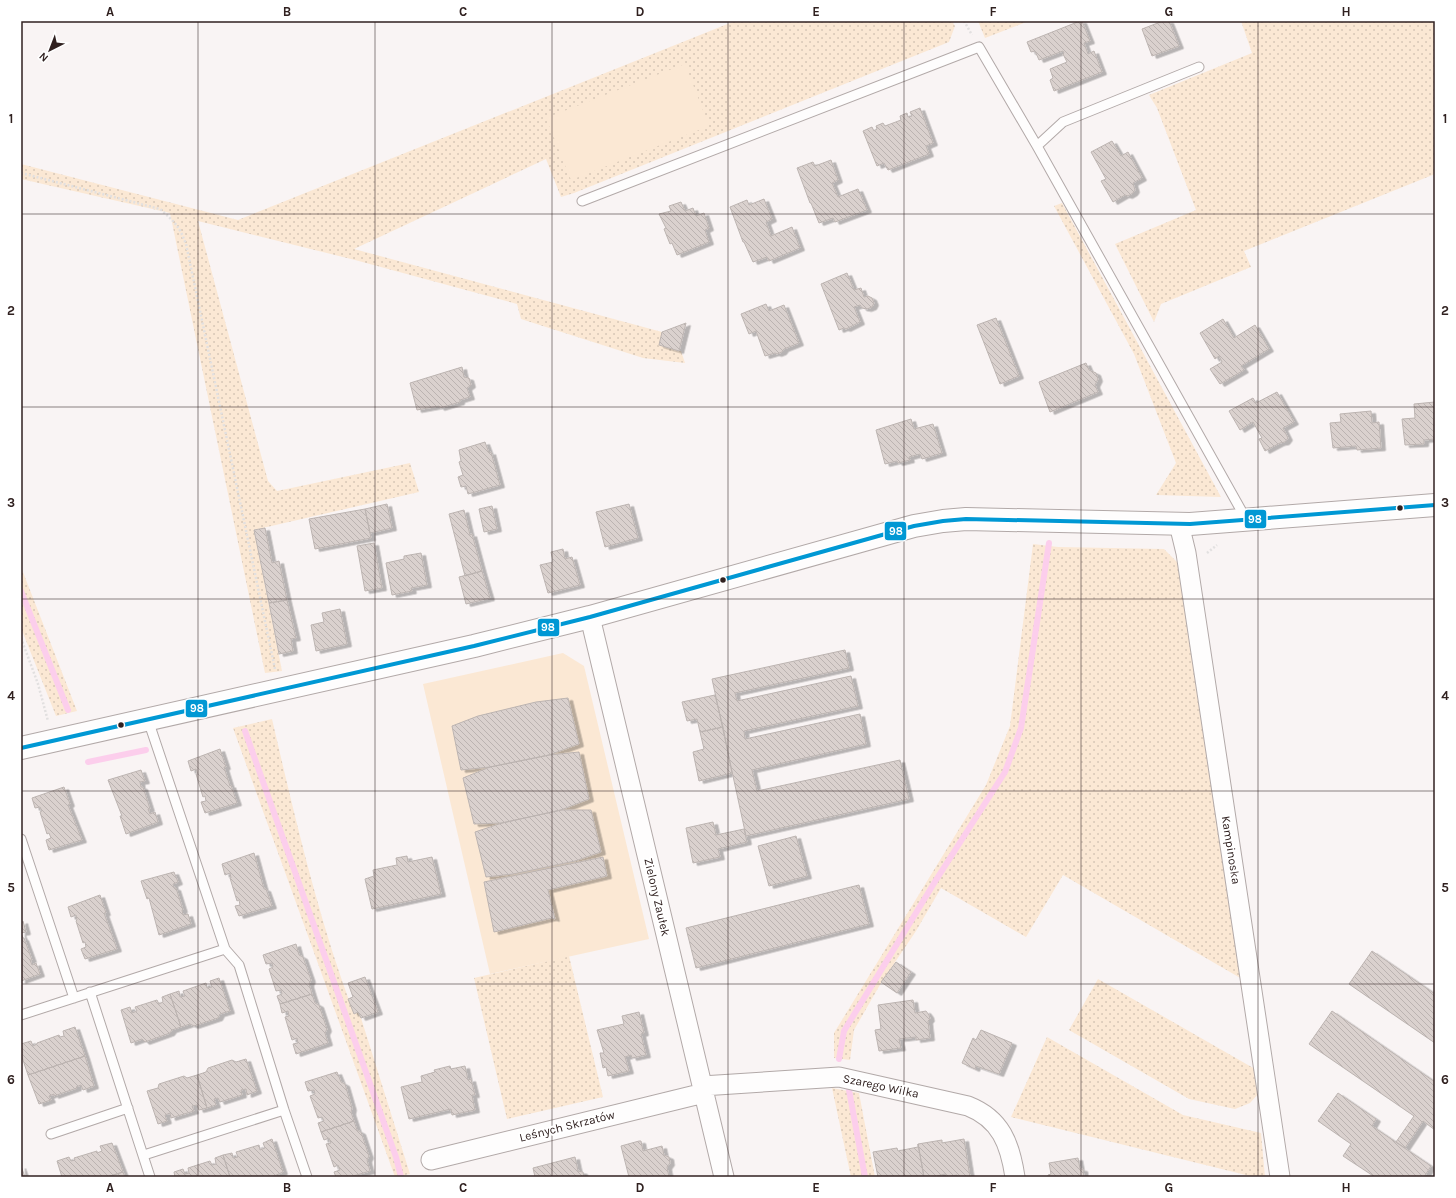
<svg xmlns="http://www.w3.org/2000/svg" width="1456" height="1198" viewBox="0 0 1456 1198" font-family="Karla,sans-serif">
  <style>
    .grass { fill: url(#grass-dots) }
    .pitch { fill: #fbe8d4 }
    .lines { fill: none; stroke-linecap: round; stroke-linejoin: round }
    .stream { stroke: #fcceec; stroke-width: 6 }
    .building { fill: url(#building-back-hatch); stroke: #bcb4b1; filter: url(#shadow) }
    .lane-casing { stroke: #b2a9a8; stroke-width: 11 }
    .street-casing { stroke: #b2a9a8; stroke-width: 21 }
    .secondary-casing { stroke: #b2a9a8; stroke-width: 24 }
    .path { stroke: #e2e0e0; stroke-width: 2.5; stroke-dasharray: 2 2; stroke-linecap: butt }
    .lane { stroke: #fefdfd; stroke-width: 9 }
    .street { stroke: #fefdfd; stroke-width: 19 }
    .secondary { stroke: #fefdfd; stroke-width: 22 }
    .bus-1-casing { stroke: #fff; stroke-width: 7 }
    .bus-1 { stroke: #0098d4; stroke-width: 4 }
    .grid { fill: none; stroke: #302120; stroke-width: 1; stroke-opacity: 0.55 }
    .bus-dot { fill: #302120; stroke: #fff; stroke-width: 1.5 }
    .labels { text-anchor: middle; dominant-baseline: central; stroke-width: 4; stroke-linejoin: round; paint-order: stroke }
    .street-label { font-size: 12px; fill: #302120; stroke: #fff }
    .line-badge { stroke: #fff; stroke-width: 1.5 }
    .badge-label { font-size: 11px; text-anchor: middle; font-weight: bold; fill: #fff }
    .neatline { fill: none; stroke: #302120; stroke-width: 1.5 }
    .grid-label { font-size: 13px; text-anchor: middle; font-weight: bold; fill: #302120 }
  </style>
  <defs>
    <pattern id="grass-dots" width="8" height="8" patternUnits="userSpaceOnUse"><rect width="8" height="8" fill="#fbe8d4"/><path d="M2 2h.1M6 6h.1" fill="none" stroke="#d7c7b6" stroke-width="1.8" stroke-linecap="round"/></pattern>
    <pattern id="building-back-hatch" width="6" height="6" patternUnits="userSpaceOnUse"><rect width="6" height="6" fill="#dad1ce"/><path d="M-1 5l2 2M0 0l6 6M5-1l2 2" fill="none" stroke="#bbb3b1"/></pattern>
    <filter id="shadow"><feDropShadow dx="4.5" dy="2.5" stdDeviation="0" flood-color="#0004"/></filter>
  </defs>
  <rect width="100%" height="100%" fill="#f9f4f4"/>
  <path class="grass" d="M735 21H952L955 26 949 42 574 193 561 197 546 159 354 249 662 332 679 351H681L685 363 643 358 521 319 517 304 355 260 198 221 268 481 277 491 410 463 419 492 254 530 282 671 265 673 170 213 21 179V164L238 220Z
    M978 21H1029L985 38Z
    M1241 21H1435V174L1244 251 1251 267 1161 304 1154 322 1115 244 1196 210 1157 108 1149 95 1252 53Z
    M1062 203 1221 497 1156 495 1176 463 1134 354 1054 206Z
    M1033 544 1058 547 1164 549 1179 564 1242 979 1063 875 1026 937 941 888 916 931 881 983 854 1030 850 1060 834 1058V1033L986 785 1010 726Z
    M21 567 77 711 56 716 21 628Z
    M272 719C295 818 318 918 354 1014L358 1012 361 1018 410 1174 395 1177 233 728Z
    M569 956 603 1097 507 1119 474 978Z
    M1098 979 1255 1069 1259 1093 1250 1103 1235 1109 1189 1099 1069 1030Z
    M1047 1037 1183 1115 1261 1133 1265 1177H1254L1011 1117Z
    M832 1088 859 1093 875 1177H851Z"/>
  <path class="pitch" d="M685 64 709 126 571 180 546 118Z
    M563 653 584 666 649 939 490 974 423 684Z"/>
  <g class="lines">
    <path class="stream" d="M21 591 68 710
      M245 731 396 1157 401 1177
      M88 762 146 750
      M839 1059 844 1031 936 880 1005 772 1021 728 1049 543
      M849 1090 865 1177"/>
  </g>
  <path class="building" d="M1080 21H1082L1090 41 1084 43 1088 54 1094 51 1102 72 1054 91 1050 80 1053 78 1050 69 1067 62 1063 54 1064 53 1063 51 1039 60 1035 51 1031 52 1027 42Z
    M1163 21H1169L1179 46 1152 56 1142 29Z
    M920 108 933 143 926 146 929 154 888 170 884 163 877 166 863 131 872 127 874 131 877 129 876 126 883 123 885 126 901 120 900 116 907 113 908 117 912 116 910 112Z
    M1112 141 1121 156 1128 152 1142 178 1133 183 1135 190 1133 193 1128 196 1125 195 1113 202 1101 181 1106 179 1091 152Z
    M831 160 838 180 832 183 838 197 858 189 867 210 835 222 833 218 819 223 811 203H810L797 168 813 162 815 166Z
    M764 199 772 219 766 222 771 236 792 227 800 248 769 261 767 257 753 262 744 242H743L730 207 747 200 749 205Z
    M681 202 685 211 693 208 696 216 704 213 709 228 705 230 709 242 677 255 672 243 670 244 664 229 666 228 659 214 671 211 669 206Z
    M847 273 854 290 861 288 864 297 868 296 872 298 874 303 872 307 867 309 862 308 860 305 854 307 860 322 846 329 844 328 839 330 821 284Z
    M766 304 769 311 784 305 799 343 784 349 782 352 777 354 775 353 765 356 756 331 749 334 741 314Z
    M996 318 1019 376 1000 384 977 325Z
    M1223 319 1234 338 1255 325 1269 349 1241 366 1244 370 1220 384 1210 369 1222 362 1219 356 1215 359 1200 333Z
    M686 323 679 351 659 345 662 332Z
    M1086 363 1089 370 1096 373 1098 379 1095 385 1098 392 1050 412 1039 382Z
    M462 367 464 377 469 378 471 385 467 388 470 397 460 400V402L440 408 439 406 417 410 410 383Z
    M1277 392 1294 422 1283 428 1288 438 1285 442 1280 443 1265 451 1259 439 1262 438 1253 422 1240 430 1229 411 1253 398 1256 403Z
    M1435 402V439L1424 440V444L1405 445 1402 419 1415 418 1414 404Z
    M1371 411 1372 423 1379 422 1381 448 1357 450 1356 446 1333 448 1330 423 1341 422 1340 414Z
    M911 419 914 429 933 424 942 453 922 459 920 454 909 457 910 460 898 463 897 461 885 464 876 430Z
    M485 442 489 453 491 452 500 485 468 494 466 486 461 487 458 477 463 475 459 462 461 461 459 450Z
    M387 504 392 528 370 533 365 509Z
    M629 504 638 538 605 547 596 512Z
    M492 506 497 529 484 532 479 509Z
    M365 509 371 538 315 549 309 519Z
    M464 510 470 535 472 534 482 571 465 576 449 514Z
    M265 528 272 563 279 561 287 600 269 603 254 530Z
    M374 543 382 588 365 591 357 546Z
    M563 549 565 559 572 557 580 585 548 593 540 565 553 562 551 552Z
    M421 553 427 585 411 588 412 591 392 595 386 563 404 559V556Z
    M482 571 490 598 466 604 459 577Z
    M287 600 296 638 291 639 293 651 279 654 269 603Z
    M340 609 347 644 316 651 311 625 324 622 322 613Z
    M845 650 849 668 735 693 737 701 851 676 858 706 744 731 745 739 860 714 866 744 752 770 757 791 900 760 909 799 746 836 712 679Z
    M715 695 723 727 700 732 697 719 687 721 682 702Z
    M568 698 579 744 549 755 490 767 461 770 452 726 478 716 536 702Z
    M723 727 732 773 699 781 693 752 704 749 700 732Z
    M220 749 226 767H224L230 786 231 785 237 803 205 813 201 802 206 801 205 796 203 797 196 774H198L196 769 191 771 188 761Z
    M579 752 589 799 561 810 502 823 474 824 463 778 490 767 549 755Z
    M141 770 145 781 140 782 141 787H143L150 809H148L150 814 155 812 158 822 126 834 120 816H122L108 780Z
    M64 787 70 804 68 805 82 840 49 850 46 840 51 838 49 833 47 834 40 812 42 811 40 807 35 808 32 798Z
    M561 810H591L601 852 575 861 513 874 486 877 475 832 502 823Z
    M713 822 716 835 744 829 747 842 718 849 720 857 693 863 686 828Z
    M796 836 807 876 769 886 758 846Z
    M254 853 264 889H266L272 906 239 916 235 906 240 905 239 900 237 901 230 878H231L230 873 225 875 222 864Z
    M407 856 408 862 432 857 441 894 372 909 365 879 374 876 373 870 397 865 396 858Z
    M603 857 607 876 548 890 555 919 552 918 494 932 484 882Z
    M174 872 178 882 173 884 174 888H176L183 910H182L183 915 188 914 191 924 159 935 149 898 147 899 141 881Z
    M859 885 869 924 696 968 686 928Z
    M100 895 106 913H104L117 949 85 959 81 949 86 947 85 942 83 943 76 921 77 920 76 915 71 917 68 907Z
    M23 921 26 932 21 933 23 938H24L32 960H30L32 965 36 963 40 974 21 981V922Z
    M296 944 299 955 303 957 311 980 309 984 312 994 280 1004 277 996 282 994 281 990 276 991 269 969 273 967 272 963 266 964 263 955Z
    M1372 951 1435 994V1043L1349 984Z
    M896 962 911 972 897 993 881 982Z
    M365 977 378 1012 361 1018 358 1012 354 1014 348 999 353 997 348 983Z
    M219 978 230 1011 220 1014 218 1018 194 1026 190 1024 181 1027 170 994 179 991 180 997 185 996 183 991 206 983 207 988 212 987 210 981Z
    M170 994 181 1027 172 1030 170 1033 145 1042 142 1039 131 1043 121 1010 130 1007 132 1013 137 1011 135 1007 157 1000 159 1004 163 1002 162 997Z
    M312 994 315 1003 319 1005 327 1029 325 1033 328 1043 296 1054 293 1044 298 1043 297 1038 292 1040 285 1017 289 1016 288 1011 282 1013 280 1004Z
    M913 1000 915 1013 926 1011 929 1015 930 1019 928 1021 930 1038 916 1040V1037L899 1039 901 1048 879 1051 875 1030 881 1029 878 1005Z
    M1332 1011 1435 1082V1130L1423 1121 1405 1148 1396 1142 1414 1116 1309 1044Z
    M639 1012 644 1033 641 1034 646 1055 632 1058 631 1055 625 1057 629 1071 608 1076 606 1067 603 1068 600 1053H604L597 1030 624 1024 622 1016Z
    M75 1027 85 1056 28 1075 21 1054 22 1053 21 1044 31 1041 33 1046 37 1044V1043L59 1035 60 1037 64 1036 63 1031Z
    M981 1030 1012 1043 999 1074 976 1066 975 1069 962 1063 973 1038 976 1040Z
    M85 1056 94 1086 83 1090 81 1085 76 1087 77 1088 54 1096V1094L49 1096 51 1100 39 1104 28 1075Z
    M246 1059 257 1091 247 1095 246 1089 241 1090 242 1095 220 1102 218 1098 214 1099 216 1105 207 1108 197 1075 206 1072 208 1068 232 1060 236 1062Z
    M450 1066 451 1069 465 1066 468 1080 471 1079 475 1095H472L475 1110 452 1115 451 1109 409 1119 401 1087 422 1082 421 1076 435 1072 434 1070Z
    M337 1072 341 1082 345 1084 352 1108 351 1112 354 1121 321 1132 318 1123 324 1121 322 1117 318 1118 310 1096 315 1094 314 1090 308 1091 305 1082Z
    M197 1075 207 1108 199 1110 197 1105 192 1106 194 1111 171 1118 170 1113 165 1115 167 1121 158 1124 147 1091 158 1088 159 1084 184 1076 187 1078Z
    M1338 1093 1376 1119 1372 1126 1431 1166 1424 1177H1375L1343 1156 1351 1144 1318 1121Z
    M354 1121 357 1130 361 1132 369 1156 367 1160 370 1171 350 1177H336L334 1172 340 1170 338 1165 334 1167 326 1144 331 1143 329 1138 324 1140 321 1132Z
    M272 1139 283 1172 272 1177H230L223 1155 232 1153 233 1158 238 1157 236 1152 259 1145 260 1150 265 1148 263 1143Z
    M964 1139 970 1177H957V1175L946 1177 945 1174 937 1176V1177H924L918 1144 942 1140V1143Z
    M639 1141H641L643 1151 662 1146 664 1155 669 1157 670 1163 667 1167 669 1177H629L621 1146Z
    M112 1143 123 1172 107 1177H62L57 1161 69 1157 71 1161 75 1160 74 1158 97 1151V1153L102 1151 100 1146Z
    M918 1144 924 1177H878L873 1152 897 1148 898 1151 918 1147Z
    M223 1155 230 1177H175L174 1172 183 1169 185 1174 189 1173 188 1168 210 1161 212 1165 216 1164 215 1158Z
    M575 1157 578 1171 583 1172 584 1177H535L533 1168Z
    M1078 1158 1080 1169H1083L1084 1177H1048V1175L1051 1174 1049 1163Z
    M21 1166 25 1177H21Z
    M123 1172 125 1177H107Z"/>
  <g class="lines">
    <g class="lane-casing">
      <path id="lane" d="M1037 146 1063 122 1199 67
        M582 201 979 47 1037 146 1246 519
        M148 720 225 949 239 965 284 1110 307 1177
        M21 839 74 998
        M90 992 150 1177
        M21 1015 225 949
        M51 1134 128 1108
        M144 1155 284 1110"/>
    </g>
    <g class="street-casing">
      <path id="street" d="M1179 524 1186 553 1280 1177
        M590 617 724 1177
        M702 1086 839 1077 968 1106C1001 1119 1010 1144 1015 1177
        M431 1160 704 1093"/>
    </g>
    <g class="secondary-casing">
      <path id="secondary" d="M21 748 474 646 590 617 914 526 943 521 966 519 1190 524 1435 505"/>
    </g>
    <path class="path" d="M964 21 972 35
      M21 173 160 209C175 222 179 226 186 244L275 669
      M1207 553 1217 545
      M21 638 38 684 48 721"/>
    <use href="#lane" class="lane"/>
    <use href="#street" class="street"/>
    <use href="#secondary" class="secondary"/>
    <g class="bus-1-casing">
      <path id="bus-1" d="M21 748 474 646 590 617 914 526 943 521 966 519 1190 524 1435 505"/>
    </g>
    <use href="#bus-1" class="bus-1"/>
  </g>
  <path class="grid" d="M198 21V1177M375 21V1177M552 21V1177M728 21V1177M904 21V1177M1081 21V1177M1258 21V1177M21 214H1435M21 407H1435M21 599H1435M21 791H1435M21 984H1435"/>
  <g class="bus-dot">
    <circle cx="1400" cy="508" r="3.5"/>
    <circle cx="723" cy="580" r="3.5"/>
    <circle cx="121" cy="725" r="3.5"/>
  </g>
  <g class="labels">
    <g class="street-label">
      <text transform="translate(1231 850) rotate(81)">Kampinoska</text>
      <text transform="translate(657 897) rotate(77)">Zielony Zaułek</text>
      <text transform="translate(881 1086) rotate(12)">Szarego Wilka</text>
      <text transform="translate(567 1126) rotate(-14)">Leśnych Skrzatów</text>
    </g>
  </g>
  <g class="line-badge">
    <rect x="1244" y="509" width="23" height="20" rx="4" fill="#0098d4"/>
    <rect x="884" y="521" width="23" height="20" rx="4" fill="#0098d4"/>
    <rect x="537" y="618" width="23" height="19" rx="4" fill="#0098d4"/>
    <rect x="185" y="699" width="23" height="19" rx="4" fill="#0098d4"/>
  </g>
  <g class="badge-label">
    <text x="1255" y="523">98</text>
    <text x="896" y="535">98</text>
    <text x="548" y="631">98</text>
    <text x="197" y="712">98</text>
  </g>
  <rect width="1456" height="1198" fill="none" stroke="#ffffff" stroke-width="44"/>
  <g transform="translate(50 50) rotate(222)" stroke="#ffffff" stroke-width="3" paint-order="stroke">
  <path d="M0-3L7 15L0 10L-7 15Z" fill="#302120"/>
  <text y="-6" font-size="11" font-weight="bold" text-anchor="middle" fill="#302120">N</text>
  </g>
  <rect x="22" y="22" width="1412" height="1154" class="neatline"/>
  <g class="grid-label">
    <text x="110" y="16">A</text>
    <text x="287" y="16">B</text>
    <text x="463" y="16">C</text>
    <text x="640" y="16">D</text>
    <text x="816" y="16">E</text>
    <text x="993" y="16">F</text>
    <text x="1169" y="16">G</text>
    <text x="1346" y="16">H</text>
    <text x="11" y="123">1</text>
    <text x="1445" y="123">1</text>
    <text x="11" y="315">2</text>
    <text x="1445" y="315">2</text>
    <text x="11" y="507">3</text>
    <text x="1445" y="507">3</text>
    <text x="11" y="700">4</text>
    <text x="1445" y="700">4</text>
    <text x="11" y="892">5</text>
    <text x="1445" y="892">5</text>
    <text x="11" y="1084">6</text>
    <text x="1445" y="1084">6</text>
    <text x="110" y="1192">A</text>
    <text x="287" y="1192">B</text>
    <text x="463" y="1192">C</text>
    <text x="640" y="1192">D</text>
    <text x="816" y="1192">E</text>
    <text x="993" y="1192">F</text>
    <text x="1169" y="1192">G</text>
    <text x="1346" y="1192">H</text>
  </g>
</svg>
